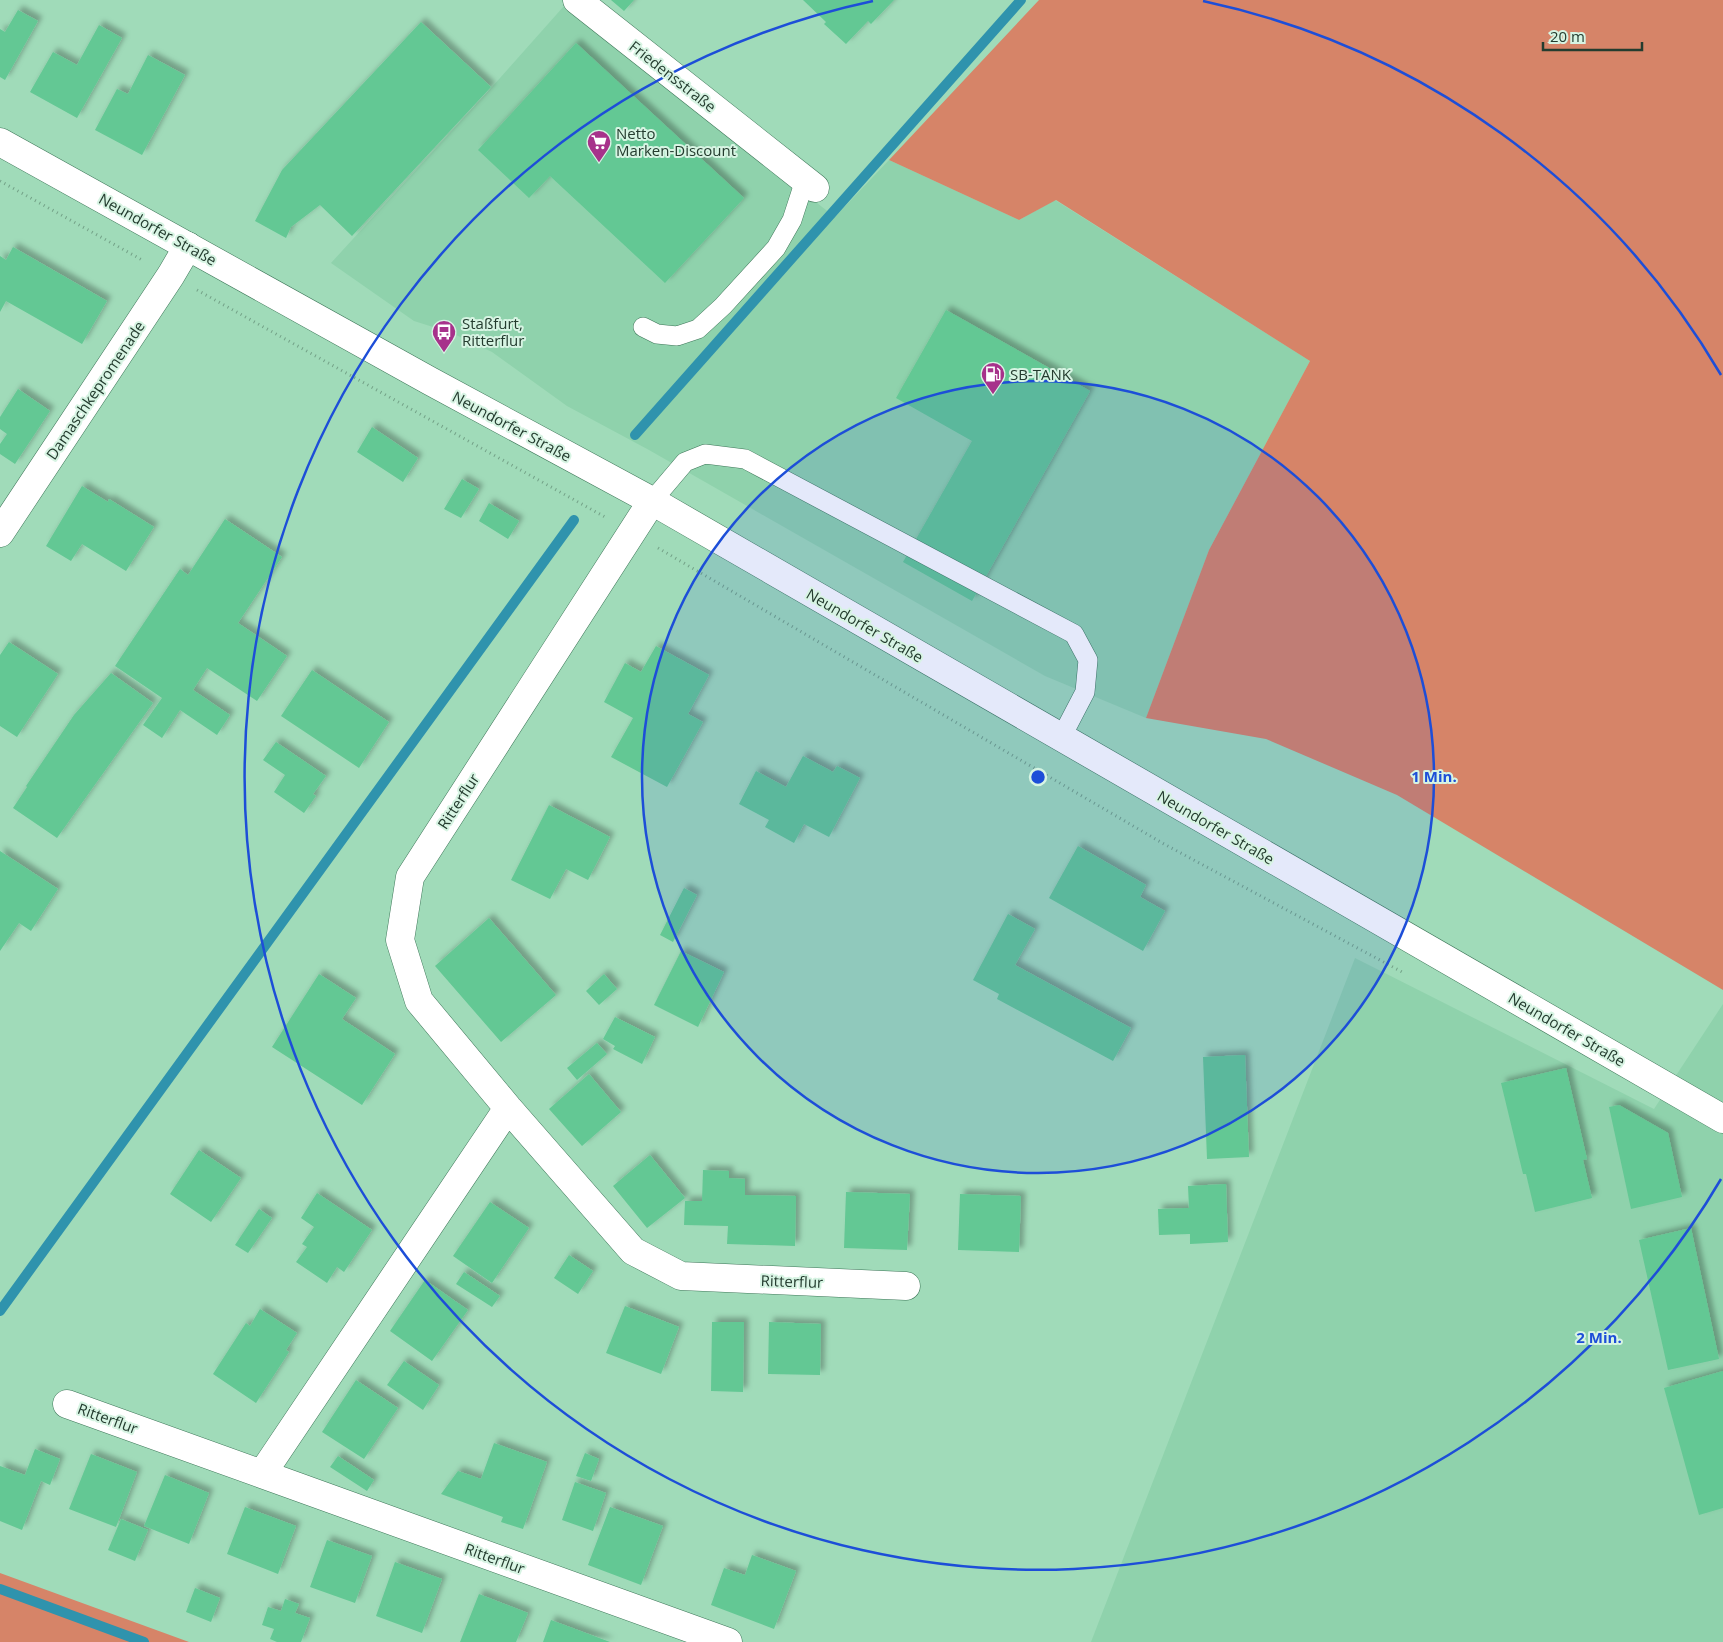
<svg xmlns="http://www.w3.org/2000/svg" width="1723" height="1642" viewBox="0 0 1723 1642" font-family="'Open Sans',sans-serif">
  <style>
    .built { fill: #8fd2ac }
    .green { fill: #d68468 }
    .lines { fill: none; stroke-linecap: round; stroke-linejoin: round }
    .stream { stroke: #2f93ad; stroke-width: 10 }
    .building { fill: #63c894; filter: url(#shadow) }
    .service-casing { stroke: #3e7759; stroke-width: 20 }
    .minor-casing { stroke: #3e7759; stroke-width: 29 }
    .secondary-casing { stroke: #3e7759; stroke-width: 29 }
    .path { stroke: #73a187; stroke-width: 3; stroke-dasharray: 1 4; stroke-linecap: butt }
    .service { stroke: #fff; stroke-width: 19 }
    .minor { stroke: #fff; stroke-width: 28 }
    .secondary { stroke: #fff; stroke-width: 28 }
    .ring { fill: none; stroke: #1d4ed8; stroke-width: 2.5 }
    .labels { text-anchor: middle; dominant-baseline: central; stroke-width: 4; stroke-linejoin: round; paint-order: stroke }
    .street-label { font-size: 15px; fill: #243c2f; stroke: #d7f4e3 }
    .poi-label { font-size: 15px; fill: #243c2f; stroke: #d7f4e3; text-anchor: start }
    .centre { fill: #1d4ed8; stroke: #d7f4e3; stroke-width: 2.5 }
    .ring-label { font-size: 15px; text-anchor: middle; font-weight: bold; fill: #1d4ed8; stroke: #d7f4e3; stroke-width: 4; stroke-linejoin: round; paint-order: stroke }
  </style>
  <defs>
    <filter id="shadow"><feDropShadow dx="4.5" dy="-4.5" stdDeviation="2.5" flood-color="#0004"/></filter>
  </defs>
  <rect width="100%" height="100%" fill="#a0dbb9"/>
  <path class="built" d="M564 6 835 217 889 160 1019 220 1055 200 1310 361 1209 550 1146 718 1045 676 649 450 567 406 492 352 452 333 414 321 331 263 492 87Z
    M1355 958 1654 1109 1723 1004V1642H1091Z"/>
  <path class="green" d="M1039 0H1723V990L1397 795 1266 739 1146 718 1209 550 1310 361 1056 200 1019 220 889 160Z
    M0 1573 189 1642H0Z"/>
  <g class="lines">
    <path class="stream" d="M635 435 1021 0
      M0 1311 574 520
      M0 1589 144 1642"/>
  </g>
  <path class="building" d="M611 0H634L624 11Z
    M803 0H894L871 24 868 21 846 44 824 24 826 22Z
    M18 10 38 21 5 80 0 77V29L5 32Z
    M421 22 491 87 352 236 320 205 291 227 286 238 255 221 282 170Z
    M99 25 122 38 77 118 30 92 53 52 77 65Z
    M576 43 744 198 665 283 550 176 529 198 478 150Z
    M148 55 185 75 142 155 95 130 117 89 128 94Z
    M13 247 107 301 82 344 6 301 0 312V256L6 260Z
    M946 310 1090 391 972 601 903 562 972 441 896 398Z
    M18 389 50 411 15 464 0 454V444L7 434 0 429V417Z
    M372 427 418 458 403 482 357 452Z
    M462 479 479 489 461 518 444 509Z
    M82 486 108 502 109 499 154 527 126 571 82 544 71 561 46 546Z
    M489 503 519 521 508 539 479 521Z
    M225 519 282 557 238 623 287 656 257 701 207 668 193 690 230 715 217 735 180 710 162 738 143 725 162 698 115 666 180 569 188 575Z
    M9 642 58 674 17 737 0 726V655Z
    M656 646 709 675 688 714 703 722 667 787 611 757 633 718 604 702 625 663 641 672Z
    M312 670 389 722 359 768 281 716Z
    M111 673 153 703 57 838 13 808 27 787 26 786 74 715Z
    M276 742 326 776 313 794 316 796 304 813 274 792 285 775 263 760Z
    M803 756 833 772 837 766 860 778 829 837 804 824 794 843 765 827 769 820 739 804 756 771 786 787Z
    M549 805 610 837 588 880 566 869 550 899 511 880Z
    M1078 846 1146 885 1140 897 1165 911 1143 951 1049 898Z
    M0 851 58 889 31 931 19 923 0 951Z
    M684 888 697 895 673 942 660 935Z
    M1008 914 1035 929 1015 965 1131 1028 1113 1061 997 999 999 994 973 980Z
    M489 918 556 995 501 1042 435 966Z
    M681 951 724 972 698 1027 654 1005Z
    M319 974 356 998 342 1019 395 1054 362 1105 272 1047Z
    M604 974 617 989 599 1005 586 991Z
    M615 1017 655 1037 642 1064 613 1049 615 1046 603 1039Z
    M597 1043 607 1054 577 1080 567 1068Z
    M1245 1055 1249 1157 1207 1159 1203 1057Z
    M1566 1068 1587 1159 1583 1160 1592 1198 1535 1212 1526 1174H1523L1501 1083Z
    M589 1074 621 1112 582 1146 549 1109Z
    M1619 1105 1668 1133 1682 1197 1631 1209 1609 1107Z
    M199 1150 241 1178 211 1222 170 1194Z
    M650 1155 685 1198 647 1228 613 1186Z
    M703 1170 729 1171V1178L745 1179V1195L796 1196 795 1246 727 1244 728 1226 684 1225 685 1201H702Z
    M1226 1184 1228 1242 1190 1244V1234L1159 1235 1158 1209 1189 1208 1188 1186Z
    M846 1192 910 1194 907 1250 844 1248Z
    M317 1193 372 1230 344 1272 337 1267 327 1283 296 1262 307 1247 302 1244 314 1227 301 1218Z
    M960 1194 1021 1196 1019 1252 958 1250Z
    M490 1202 529 1228 492 1283 453 1256Z
    M259 1209 272 1218 248 1253 235 1245Z
    M1691 1228 1719 1359 1668 1370 1639 1240Z
    M569 1255 593 1271 578 1294 554 1278Z
    M464 1272 500 1296 492 1307 456 1284Z
    M425 1280 468 1310 432 1361 390 1331Z
    M625 1306 679 1327 661 1374 606 1353Z
    M260 1309 297 1333 286 1350 289 1352 256 1403 213 1374 246 1323 250 1326Z
    M712 1322H744L743 1392 711 1391Z
    M769 1322 821 1324 820 1375 768 1374Z
    M404 1361 439 1385 423 1410 387 1385Z
    M1723 1371V1508L1699 1515 1664 1388Z
    M356 1380 398 1408 364 1459 322 1432Z
    M494 1443 547 1462 523 1529 501 1522 503 1517 441 1494 458 1471 481 1479Z
    M35 1449 60 1459 50 1485 41 1481 22 1530 0 1521V1466L25 1475Z
    M585 1453 599 1459 591 1481 576 1476Z
    M91 1454 137 1472 116 1527 69 1509Z
    M338 1456 374 1480 367 1491 330 1467Z
    M165 1475 209 1493 189 1544 144 1526Z
    M575 1482 606 1493 593 1531 562 1520Z
    M245 1507 296 1526 278 1574 227 1554Z
    M610 1507 663 1526 641 1585 588 1565Z
    M121 1519 148 1530 135 1561 108 1550Z
    M327 1540 372 1556 355 1603 310 1587Z
    M752 1555 796 1571 774 1629 711 1605 724 1568 745 1575Z
    M395 1562 442 1579 422 1633 376 1616Z
    M195 1588 220 1598 211 1622 186 1612Z
    M479 1594 528 1613 516 1642H460Z
    M285 1599 299 1604 295 1613 310 1618 301 1642H277L270 1639 274 1629 262 1625 268 1607 281 1611Z
    M551 1620 610 1642H543Z"/>
  <g class="lines">
    <g class="service-casing">
      <path id="service" d="M643 327 657 334 677 336 698 329 723 306 776 248 792 220 805 180
        M652 501 685 462 705 454 745 459 1074 634 1088 660 1085 692 1061 738"/>
    </g>
    <g class="minor-casing">
      <path id="minor" d="M577 0 815 188
        M652 501 410 877 400 940 419 1001 508 1108 633 1251 681 1276 906 1286
        M0 533 171 275 188 246
        M67 1404 262 1474 508 1108
        M262 1474 728 1642"/>
    </g>
    <g class="secondary-casing">
      <path id="secondary" d="M0 142 430 381 652 501 1723 1119"/>
    </g>
    <path class="path" d="M0 181 144 261
      M197 290 605 517
      M658 548 1164 844 1404 973"/>
    <use href="#service" class="service"/>
    <use href="#minor" class="minor"/>
    <use href="#secondary" class="secondary"/>
  </g>
  <circle cx="1038" cy="777" r="396" fill="#1d4ed8" fill-opacity=".12"/>
  <g class="ring">
    <circle cx="1038" cy="777" r="396"/>
    <path d="M1721 1179A793 793 0 1 1 873 1M1203 1A793 793 0 0 1 1721 375"/>
  </g>
  <defs>
    <g id="supermarket-pin" transform="scale(1.25)"><path d="M0 17L-7.5 6A9.5 9.5 0 1 1 7.5 6Z" fill="#a7328b" stroke="#d7f4e3"/><path d="M-6-5.5h2.5l.6 2H6L4.5 2H-2.5L-4.4-4H-6ZM-1.5 3.2a1.3 1.3 0 1 0 .1 0ZM3 3.2a1.3 1.3 0 1 0 .1 0Z" fill="#fff"/></g>
    <g id="bus-pin" transform="scale(1.25)"><path d="M0 17L-7.5 6A9.5 9.5 0 1 1 7.5 6Z" fill="#a7328b" stroke="#d7f4e3"/><path d="M-5-6H5V4H4V6H2V4H-2V6H-4V4H-5ZM-3.5-4V0h7V-4ZM-3.5 1.2v1.5H-2V1.2ZM2 1.2v1.5H3.5V1.2Z" fill="#fff"/></g>
    <g id="fuel-pin" transform="scale(1.25)"><path d="M0 17L-7.5 6A9.5 9.5 0 1 1 7.5 6Z" fill="#a7328b" stroke="#d7f4e3"/><path d="M-5.5-6h7V0h2V4h1.3V-2.5L3-4.5l.8-.8L6-3V5H2.5V1h-1V6h-7ZM-4.2-4.7v3.2H.2V-4.7Z" fill="#fff"/></g>
  </defs>
  <g fill-rule="evenodd">
    <use href="#supermarket-pin" x="599" y="142"/>
    <use href="#bus-pin" x="444" y="332"/>
    <use href="#fuel-pin" x="993" y="374"/>
  </g>
  <g class="labels">
    <g class="street-label">
      <text transform="translate(673 76) rotate(38)">Friedensstraße</text>
      <text transform="translate(158 229) rotate(29)">Neundorfer Straße</text>
      <text transform="translate(95 390) rotate(-56)">Damaschkepromenade</text>
      <text transform="translate(512 426) rotate(28)">Neundorfer Straße</text>
      <text transform="translate(865 625) rotate(30)">Neundorfer Straße</text>
      <text transform="translate(458 801) rotate(-57)">Ritterflur</text>
      <text transform="translate(1216 827) rotate(30)">Neundorfer Straße</text>
      <text transform="translate(1567 1029) rotate(30)">Neundorfer Straße</text>
      <text transform="translate(792 1281) rotate(2)">Ritterflur</text>
      <text transform="translate(108 1418) rotate(20)">Ritterflur</text>
      <text transform="translate(495 1558) rotate(20)">Ritterflur</text>
    </g>
    <g class="poi-label">
      <text x="616" y="133">Netto<tspan x="616" dy="17">Marken-Discount</tspan></text>
      <text x="462" y="323">Staßfurt,<tspan x="462" dy="17">Ritterflur</tspan></text>
      <text x="1010" y="374">SB-TANK</text>
    </g>
  </g>
  <circle cx="1038" cy="777" r="8" class="centre"/>
  <g class="ring-label">
    <text x="1434" y="782">1 Min.</text>
    <text x="1599" y="1343">2 Min.</text>
  </g>
  <path d="M1543 42v8h99v-8" fill="none" stroke="#243c2f" stroke-width="2.5"/>
  <text x="1550" y="42" font-size="15" fill="#243c2f" stroke="#d7f4e3" stroke-width="4" paint-order="stroke">20 m</text>
</svg>
